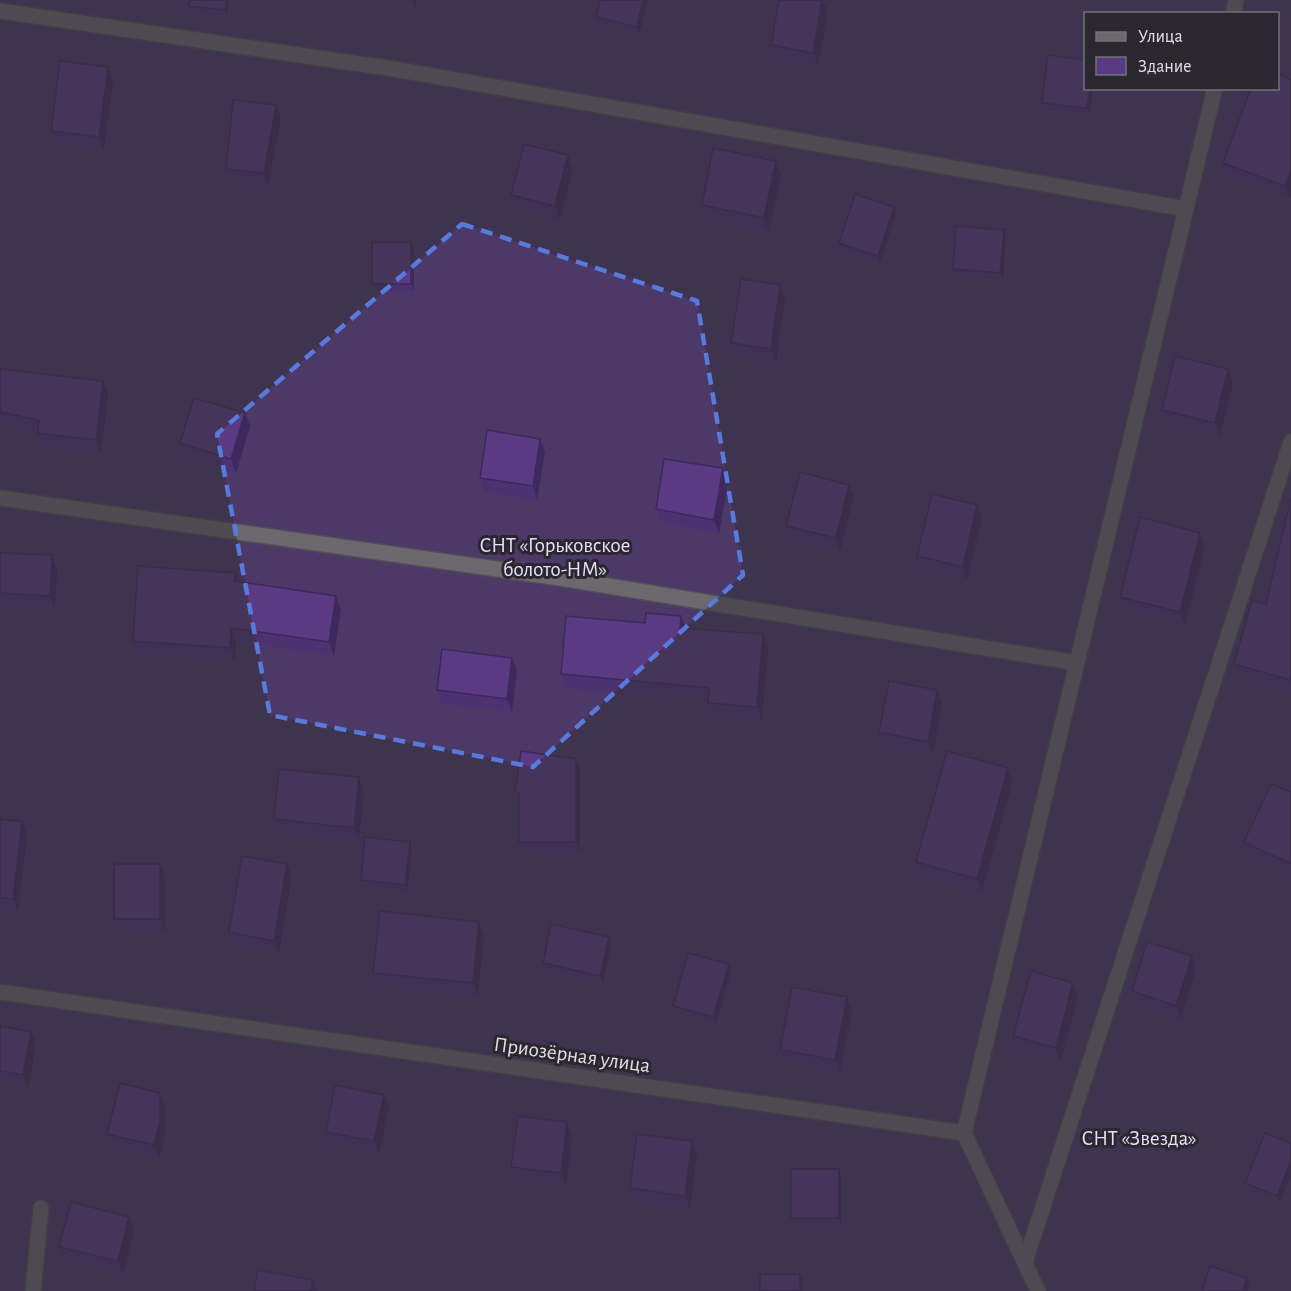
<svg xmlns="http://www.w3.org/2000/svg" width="1291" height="1291" viewBox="0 0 1291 1291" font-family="'Alegreya Sans',sans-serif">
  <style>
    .garden { fill: #4c3968; fill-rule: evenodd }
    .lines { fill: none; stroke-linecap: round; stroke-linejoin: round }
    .minor-casing { stroke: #504d55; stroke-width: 18 }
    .minor { stroke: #6b696e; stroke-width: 15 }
    .wall { fill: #4d3271 }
    .shaded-wall { fill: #3e295c }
    .building { fill: #593a83; stroke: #3e295c; stroke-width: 1.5 }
    .marked { fill: none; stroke: #587adc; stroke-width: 4.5; stroke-dasharray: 12 8; stroke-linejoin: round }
    .labels { text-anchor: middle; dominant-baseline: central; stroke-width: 6; stroke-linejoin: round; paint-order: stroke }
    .park-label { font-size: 21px; fill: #e7e0f5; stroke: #2a2730 }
    .street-label { font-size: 21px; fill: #e1dfe5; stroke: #2a2730 }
  </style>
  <rect width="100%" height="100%" fill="#34313a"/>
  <path class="garden" d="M0 0H1291V1291H0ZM1086 14H1278V88H1086Z"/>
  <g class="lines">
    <g class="minor-casing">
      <path id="minor" d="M0 11 394 69 1186 209
        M1233 14 1236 0
        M0 498 560 578 1077 663
        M0 992 964 1133 1038 1291
        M964 1133 1215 88
        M1025 1262 1291 442
        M33 1291 41 1208"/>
    </g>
    <use href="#minor" class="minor"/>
  </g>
  <path class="wall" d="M190 0H229L227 17 191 13 189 6Z
    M392 0H417L415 8Z
    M600 0H648L639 34 598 24 596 17Z
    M779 0H823L828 12 818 66 776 59 771 45Z
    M1086 60 1090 115 1045 110 1042 103Z
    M1291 80V196L1289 200 1227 176 1223 163Z
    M113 81 104 150 56 144 51 131Z
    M281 118 268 187 231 183 226 169Z
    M568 155 573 169 560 220 516 208 511 195Z
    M781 175 769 232 707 218 702 205Z
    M894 207 896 214 880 263 841 250 839 243Z
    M1004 230 1006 237 1003 280 955 276 953 269Z
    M414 249V291H374L372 284Z
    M785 298 776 363 736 357 731 343Z
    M0 369 103 381 108 394 101 454 43 447 38 432 0 425Z
    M1233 383 1220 436 1167 423 1162 410Z
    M245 413 250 426 236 473 185 457 180 443Z
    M545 452 537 500 485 492 480 478Z
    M728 482 719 533 661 522 656 509Z
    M854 498 840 551 791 539 786 526Z
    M1291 498V692L1239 677 1234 664 1266 604Z
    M977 505 982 519 967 580 922 570 917 556Z
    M1205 546 1185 625 1125 610 1120 597Z
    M0 553 57 569 55 609 0 606Z
    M235 573 238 581 336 596 341 609 334 656 236 641 235 661 138 654 133 641Z
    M685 628 763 634 768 648 762 721 713 717 708 703V701L566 688 561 674Z
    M517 671 512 712 441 703 437 690Z
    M942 703 933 755 884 746 879 732Z
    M576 759 580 769V853H523L519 842V802L515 792Z
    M359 777 364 791 359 841 279 833 274 819Z
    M1013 781 982 892 921 876 916 862Z
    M1291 792V875L1249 856 1244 842Z
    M0 819 27 835 18 912 0 910Z
    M412 849 407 892 363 887 361 880Z
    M160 864 165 877V932H119L114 919Z
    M292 877 279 954 234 946 229 932Z
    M484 935 478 997 378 986 373 973Z
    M611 944 603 983 546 970 543 963Z
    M1196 970 1181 1019 1137 1005 1132 991Z
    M731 971 716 1024 675 1013 673 1006Z
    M1078 996 1061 1061 1018 1050 1013 1036Z
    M852 1011 840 1073 785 1063 780 1050Z
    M0 1026 31 1032 36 1045 28 1089 0 1083Z
    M160 1093 165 1107V1134L159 1159 112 1147 107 1134Z
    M384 1095 389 1108 379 1155 331 1146 326 1132Z
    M567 1122 572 1136 566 1187 516 1181 511 1167Z
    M692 1141 697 1155 690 1209 635 1201 630 1188Z
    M1291 1143V1174L1280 1203 1248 1190 1245 1183Z
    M839 1169 841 1176V1225H794L791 1218Z
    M129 1217 134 1230 123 1275 64 1260 59 1247Z"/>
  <path class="shaded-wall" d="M226 0H229L227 17 225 10Z
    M412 0H417L415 8Z
    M643 0H648L639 34 637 27Z
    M822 0 828 12 818 66 813 53Z
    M108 67 113 81 104 150 99 137Z
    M1090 88H1093L1090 115 1087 108Z
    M276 105 281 118 268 187 264 173Z
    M568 155 573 169 560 220 555 206Z
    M776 161 781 175 769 232 764 218Z
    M1291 170V196L1289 200 1285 186Z
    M894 207 896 214 880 263 878 256Z
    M1004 230 1006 237 1003 280 1000 273Z
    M411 242 414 249V291L411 284Z
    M780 285 785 298 776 363 771 349Z
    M1228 369 1233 383 1220 436 1215 423Z
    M103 381 108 394 101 454 96 440Z
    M245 413 250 426 236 473 231 459Z
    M540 439 545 452 537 500 533 486Z
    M723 468 728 482 719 533 714 520Z
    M849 485 854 498 840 551 836 538Z
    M977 505 982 519 967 580 963 567Z
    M1200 533 1205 546 1185 625 1180 612Z
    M52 555 57 569 55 609 50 596Z
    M336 596 341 609 334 656 329 642Z
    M681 616 686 629 680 628Z
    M231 628 236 641 235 661 230 648Z
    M763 634 768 648 762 721 757 707Z
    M512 658 517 671 512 712 507 699Z
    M937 690 942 703 933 755 928 742Z
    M576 759 580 769V853L576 842Z
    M1008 768 1013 781 982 892 977 879Z
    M359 777 364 791 359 841 354 828Z
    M22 822 27 835 18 912 13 899Z
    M410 842 412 849 407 892 405 885Z
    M160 864 165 877V932L160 919Z
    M287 864 292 877 279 954 274 941Z
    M479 922 484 935 478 997 473 983Z
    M609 937 611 944 603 983 600 976Z
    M1192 956 1196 970 1181 1019 1176 1006Z
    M729 964 731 971 716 1024 713 1017Z
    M1073 983 1078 996 1061 1061 1056 1048Z
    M847 997 852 1011 840 1073 835 1060Z
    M31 1032 36 1045 28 1089 23 1075Z
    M160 1093 165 1107V1134L159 1159 154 1145Z
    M384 1095 389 1108 379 1155 374 1141Z
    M567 1122 572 1136 566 1187 561 1173Z
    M692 1141 697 1155 690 1209 685 1196Z
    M1291 1161V1174L1280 1203 1277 1196Z
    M839 1169 841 1176V1225L839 1218Z
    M129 1217 134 1230 123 1275 118 1261Z
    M800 1274 803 1281V1291H800Z
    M1247 1278 1249 1285 1248 1291H1243Z
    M313 1280 317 1291H311Z"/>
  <path class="building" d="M190 0H226L225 10 189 6Z
    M600 0H643L637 27 596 17Z
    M779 0H822L813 53 771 45Z
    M1048 55 1086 60V88H1090L1087 108 1042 103Z
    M60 61 108 67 99 137 51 131Z
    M1278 74 1291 80V170L1285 186 1223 163 1251 88H1278Z
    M233 100 276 105 264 173 226 169Z
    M524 144 568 155 555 206 511 195Z
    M713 148 776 161 764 218 702 205Z
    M855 194 894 207 878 256 839 243Z
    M956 226 1004 230 1000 273 953 269Z
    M372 242H411V284H372Z
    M741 279 780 285 771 349 731 343Z
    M1175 356 1228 369 1215 423 1162 410Z
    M0 369 103 381 96 440 38 433 39 420 0 412Z
    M194 398 245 413 231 459 180 443Z
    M487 430 540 439 533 486 480 478Z
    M664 459 723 468 714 520 656 509Z
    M800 472 849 485 836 538 786 526Z
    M932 494 977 505 963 567 917 556Z
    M1291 498V680L1234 664 1252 600 1266 604Z
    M1140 517 1200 533 1180 612 1120 597Z
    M0 553 52 555 50 596 0 593Z
    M138 566 235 573V581L336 596 329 642 231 628 230 648 133 641Z
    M646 613 681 616 680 628 763 634 757 707 708 703 709 688 561 674 566 616 645 623Z
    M442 649 512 658 507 699 437 690Z
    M889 681 937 690 928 742 879 732Z
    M521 751 576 759V842H519V793L515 792Z
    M947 751 1008 768 977 879 916 862Z
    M279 769 359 777 354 828 274 819Z
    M1271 784 1291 792V859L1289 863 1244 842Z
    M0 819 22 822 13 899 0 897Z
    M365 837 410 842 405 885 361 880Z
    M242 856 287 864 274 941 229 932Z
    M114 864H160V919H114Z
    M380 911 479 922 473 983 373 973Z
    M551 924 609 937 600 976 543 963Z
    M1147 942 1192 956 1176 1006 1132 991Z
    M688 953 729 964 713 1017 673 1006Z
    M1031 971 1073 983 1056 1048 1013 1036Z
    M792 987 847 997 835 1060 780 1050Z
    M0 1026 31 1032 23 1075 0 1071Z
    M120 1083 160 1093V1121L154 1145 107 1134Z
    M335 1085 384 1095 374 1141 326 1132Z
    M518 1116 567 1122 561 1173 511 1167Z
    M1265 1133 1291 1143V1161L1277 1196 1245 1183Z
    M637 1134 692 1141 685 1196 630 1188Z
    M791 1169H839V1218H791Z
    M71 1202 129 1217 118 1261 59 1247Z
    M1210 1266 1247 1278 1243 1291H1202Z
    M258 1270 313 1280 311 1291H254Z
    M760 1274H800V1291H760Z"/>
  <path d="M0 0H1291V1291H0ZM462 224 697 301 743 575 533 767 270 715 217 434Z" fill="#34313a" fill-opacity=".55" fill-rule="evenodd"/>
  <path class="marked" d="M462 224 697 301 743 575 533 767 270 715 217 434Z"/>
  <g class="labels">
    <g class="park-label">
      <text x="555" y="545">СНТ «Горьковское<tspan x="555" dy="24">болото-НМ»</tspan></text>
      <text x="1139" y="1138">СНТ «Звезда»</text>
    </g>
    <g class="street-label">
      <text transform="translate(572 1055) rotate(8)">Приозёрная улица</text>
    </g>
  </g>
  <rect x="1084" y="12" width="195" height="78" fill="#2a2730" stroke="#737178" stroke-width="1.5"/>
  <rect x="1096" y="32" width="30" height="9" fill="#6b696e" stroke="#737178" stroke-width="1.5"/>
  <text x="1138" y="42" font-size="18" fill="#e1dfe5">Улица</text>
  <rect x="1096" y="57" width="30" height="18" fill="#593a83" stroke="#737178" stroke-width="1.5"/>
  <text x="1138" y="72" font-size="18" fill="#e1dfe5">Здание</text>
</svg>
